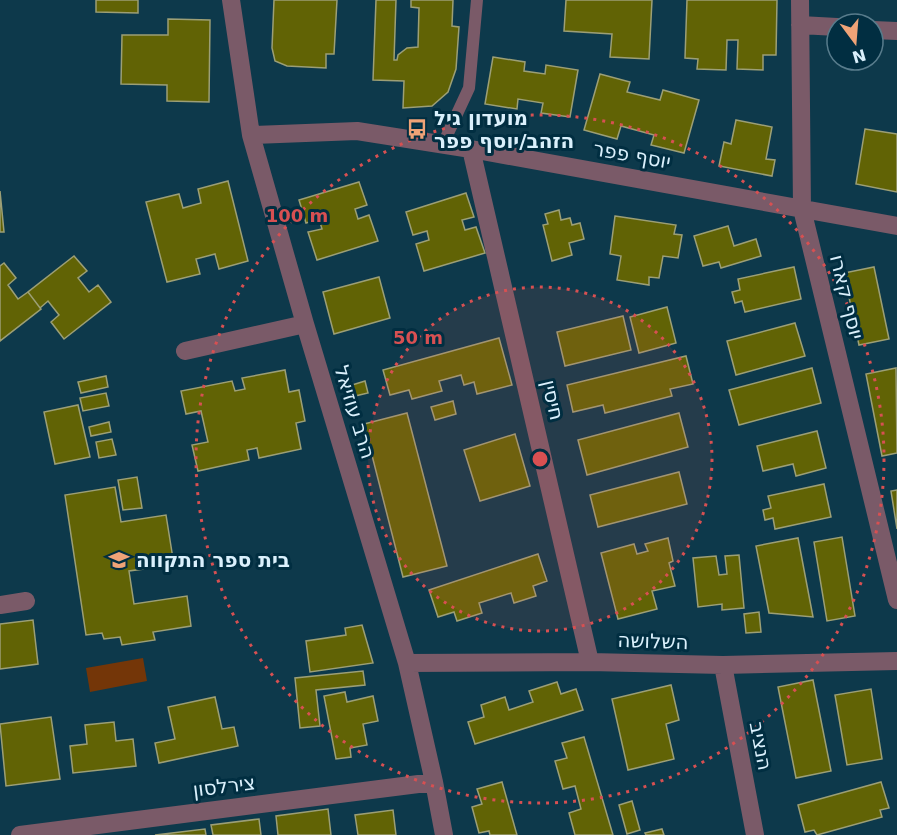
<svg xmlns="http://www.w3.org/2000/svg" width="897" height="835" viewBox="0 0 897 835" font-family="'DejaVu Sans',Heebo,sans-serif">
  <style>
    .green { fill: #743608 }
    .building { fill: #616305; stroke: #9c9f76; stroke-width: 1.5 }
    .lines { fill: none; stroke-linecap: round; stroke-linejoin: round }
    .lane { stroke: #7a5a68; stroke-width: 12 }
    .street { stroke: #7a5a68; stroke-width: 18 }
    .ring { fill: none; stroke: #d75052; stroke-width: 3; stroke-dasharray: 3 6 }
    .labels { text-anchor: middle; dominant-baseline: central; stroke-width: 6; stroke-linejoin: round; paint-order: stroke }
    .poi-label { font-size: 20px; font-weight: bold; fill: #daf0fc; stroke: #012e41; text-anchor: start }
    .street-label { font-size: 20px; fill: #daf0fc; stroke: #012e41 }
    .centre { fill: #d75052; stroke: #012e41; stroke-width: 3 }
    .ring-label { font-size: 18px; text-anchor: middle; font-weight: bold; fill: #d75052; stroke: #012e41; stroke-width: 6; stroke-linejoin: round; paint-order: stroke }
  </style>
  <rect width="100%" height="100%" fill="#0d394b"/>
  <path class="green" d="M143 658 147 681 90 692 86 668Z"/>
  <path class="building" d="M96 0H138V13L96 12Z
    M274 0H337L334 54H326V68L287 66 275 61 272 48Z
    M376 0H396L394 60H397L398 55 407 48 418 47 419 8 411 7V0H453L452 26 459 27 456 69 448 92 432 106 403 108 404 81 373 80Z
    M566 0H652L649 59 610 57 612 34 564 31Z
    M687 0H777L776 55H763V70L737 69 738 40H727L726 70 697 69 698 59 685 58Z
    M168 19 210 20 209 102 167 101V85L121 84 122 35H168Z
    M493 57 525 62 524 71 545 74 546 65 578 70 570 117 541 113 543 103 518 99 517 109 485 104Z
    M600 74 630 82 627 92 660 100 663 90 699 100 684 153 651 145 654 135 621 126 617 139 584 130Z
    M736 120 772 127 766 159 775 160 772 176 719 166 724 142 731 144Z
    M865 129 897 134V192L856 184Z
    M228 181 248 261 219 269 215 254 196 259 200 274 167 282 146 202 179 194 183 208 201 203 198 189Z
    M359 182 367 205 355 209 358 219 369 215 378 241 317 260 308 232 322 229 319 219 306 223 299 200Z
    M0 191 4 232H0Z
    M466 193 474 217 462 220 465 230 476 227 485 253 424 271 416 244 429 240 427 231 413 235 406 212Z
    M559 210 561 220 570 218 572 225 580 223 584 239 569 243 572 255 552 261 543 225 548 224 545 214Z
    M615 216 676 225 674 234 682 235 678 258 663 256 659 278 649 277V285L617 280 621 256 610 254Z
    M728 226 734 246 756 239 761 256 721 268 719 262 703 266 694 236Z
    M74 256 87 271 78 278 89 292 98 285 111 302 64 339 51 322 59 315 48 301 40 308 28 292Z
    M4 263 16 278 8 285 18 299 28 292 41 309 0 341V266Z
    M794 267 801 299 745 312 742 301 735 303 732 292 740 290 738 279Z
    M874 267 889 339 859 345 844 273Z
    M379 277 390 318 334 334 323 292Z
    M667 307 676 343 639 353 630 317Z
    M623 316 631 350 565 366 557 332Z
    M795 323 805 356 736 375 727 341Z
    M499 338 512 385 477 394 474 382 464 385 461 375 439 381 442 391 412 399 409 390 390 395 383 370Z
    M686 356 693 384 670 389 672 396 605 413 603 405 573 412 567 385Z
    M812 368 821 403 739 425 729 390Z
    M896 368 897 453 882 456 866 374Z
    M285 370 289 392 299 390 305 421 296 423 301 449 259 458 257 448 247 450 249 460 198 471 192 445 208 442 201 411 186 414 181 391 232 381 235 391 245 389 242 378Z
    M106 376 108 387 81 393 78 382Z
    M365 381 368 393 355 396 352 385Z
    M106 393 109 406 83 411 80 398Z
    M453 401 456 414 435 420 431 407Z
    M78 405 90 457 55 464 44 412Z
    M407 413 447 566 403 577 364 424Z
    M679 413 688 447 587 475 578 440Z
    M109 422 111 432 91 436 89 427Z
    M817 431 826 468 796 476 793 464 763 471 757 446Z
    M515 434 530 486 480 501 464 450Z
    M112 439 116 455 99 458 96 442Z
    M679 472 687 504 598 527 590 495Z
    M137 477 142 508 123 510 118 480Z
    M824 484 831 517 775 529 773 518 765 520 763 510 771 508 768 496Z
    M115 487 121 522 166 515 174 565 129 571 134 604 187 596 191 626 153 632 155 640 122 645 120 637 104 639 102 633 86 635 65 495Z
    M897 490V529L891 491Z
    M842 537 855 616 827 621 814 542Z
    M668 538 673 561 669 563 675 586 652 591 657 609 618 619 601 553 634 544 637 554 648 551 645 544Z
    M798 538 813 617 769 613 756 546Z
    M538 554 547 581 533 586 536 596 514 603 511 593 479 603 482 613 457 621 454 612 438 617 429 590Z
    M739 555 744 608 722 610V604L698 607 693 558 716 556 719 575 727 574 725 556Z
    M759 612 761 632 746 633 744 614Z
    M33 620 38 664 0 669V624Z
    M362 625 373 663 310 672 306 641 346 635 345 628Z
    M363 671 365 685 316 690 320 726 300 728 295 678Z
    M813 680 831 771 796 778 778 687Z
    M557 682 561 694 576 689 583 710 475 744 468 722 484 717 481 705 505 697 509 710 533 702 529 691Z
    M671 685 679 720 666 724 674 759 628 770 612 699Z
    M871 689 882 759 847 765 835 695Z
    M345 692 347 702 373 696 378 721 363 724 367 745 350 748 351 757 336 759 324 696Z
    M215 697 222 729 234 727 238 746 159 763 155 743 175 739 168 707Z
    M51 717 60 779 6 786 0 724Z
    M114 722 116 741 133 739 136 766 73 773 70 746 87 744 85 725Z
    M584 737 613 835H575L569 813 581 809 575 786 563 789 555 761 567 758 562 743Z
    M502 782 517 835H490L489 831 479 833 472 807 482 804 477 789Z
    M881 782 889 808 880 810 882 817 817 835 814 830 805 832 798 805Z
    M632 801 640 830 627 834 619 805Z
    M328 809 331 835H278L276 816Z
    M393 810 396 835H358L355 815Z
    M259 819 261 835H213L211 825Z
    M205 829 206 835H155Z
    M662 829 664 835H646L645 833Z"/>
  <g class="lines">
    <path class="lane" d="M443 144 469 88 477 0"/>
    <path class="street" d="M231 0 251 135 305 324 407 663 434 782 444 835
      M800 0 802 209 897 600
      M800 25 837 27
      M873 30 897 31
      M251 135 357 131 471 149 897 226
      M471 149 590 662
      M185 351 305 324
      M0 605 26 601
      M407 663 590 662 723 665 897 661
      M723 665 755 835
      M20 835 434 782"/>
  </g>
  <circle cx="540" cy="459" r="172" fill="#d75052" fill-opacity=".12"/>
  <g class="ring">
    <circle cx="540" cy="459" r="172"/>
    <circle cx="540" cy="459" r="344"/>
  </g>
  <defs>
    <g id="bus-bare" transform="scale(1.62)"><path d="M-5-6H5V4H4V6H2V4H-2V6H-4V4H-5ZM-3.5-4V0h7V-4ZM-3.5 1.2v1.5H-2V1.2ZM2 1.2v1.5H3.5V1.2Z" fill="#efa377" stroke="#012e41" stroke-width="2.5" paint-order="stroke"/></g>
    <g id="school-bare" transform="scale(1.62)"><path d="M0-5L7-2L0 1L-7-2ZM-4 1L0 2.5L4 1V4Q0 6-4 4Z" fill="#efa377" stroke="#012e41" stroke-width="2.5" paint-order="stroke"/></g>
  </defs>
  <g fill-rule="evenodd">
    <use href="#bus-bare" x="417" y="129"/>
    <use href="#school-bare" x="119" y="560"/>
  </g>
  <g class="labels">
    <g class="poi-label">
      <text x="434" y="118">מועדון גיל<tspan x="434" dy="23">הזהב/יוסף פפר</tspan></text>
      <text x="136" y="560">בית ספר התקווה</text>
    </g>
    <g class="street-label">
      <text transform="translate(632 155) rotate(10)">יוסף פפר</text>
      <text transform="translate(847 297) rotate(76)">יוסף קארו</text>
      <text transform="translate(553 400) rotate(77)">חיסין</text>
      <text transform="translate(355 412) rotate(73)">הרב עוזיאל</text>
      <text transform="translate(653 641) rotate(2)">השלושה</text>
      <text transform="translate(761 746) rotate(79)">הנציב</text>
      <text transform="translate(224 786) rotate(-7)">צירלסון</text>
    </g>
  </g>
  <circle cx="540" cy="459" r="9" class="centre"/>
  <g class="ring-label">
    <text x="297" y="222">100 m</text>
    <text x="418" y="344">50 m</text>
  </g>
  <g transform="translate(855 42) rotate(164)"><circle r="28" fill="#012e41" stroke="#587c8c" stroke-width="1.5"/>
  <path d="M0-4.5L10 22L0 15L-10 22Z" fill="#efa377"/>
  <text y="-9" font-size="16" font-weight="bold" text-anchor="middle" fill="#daf0fc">N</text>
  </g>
</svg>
